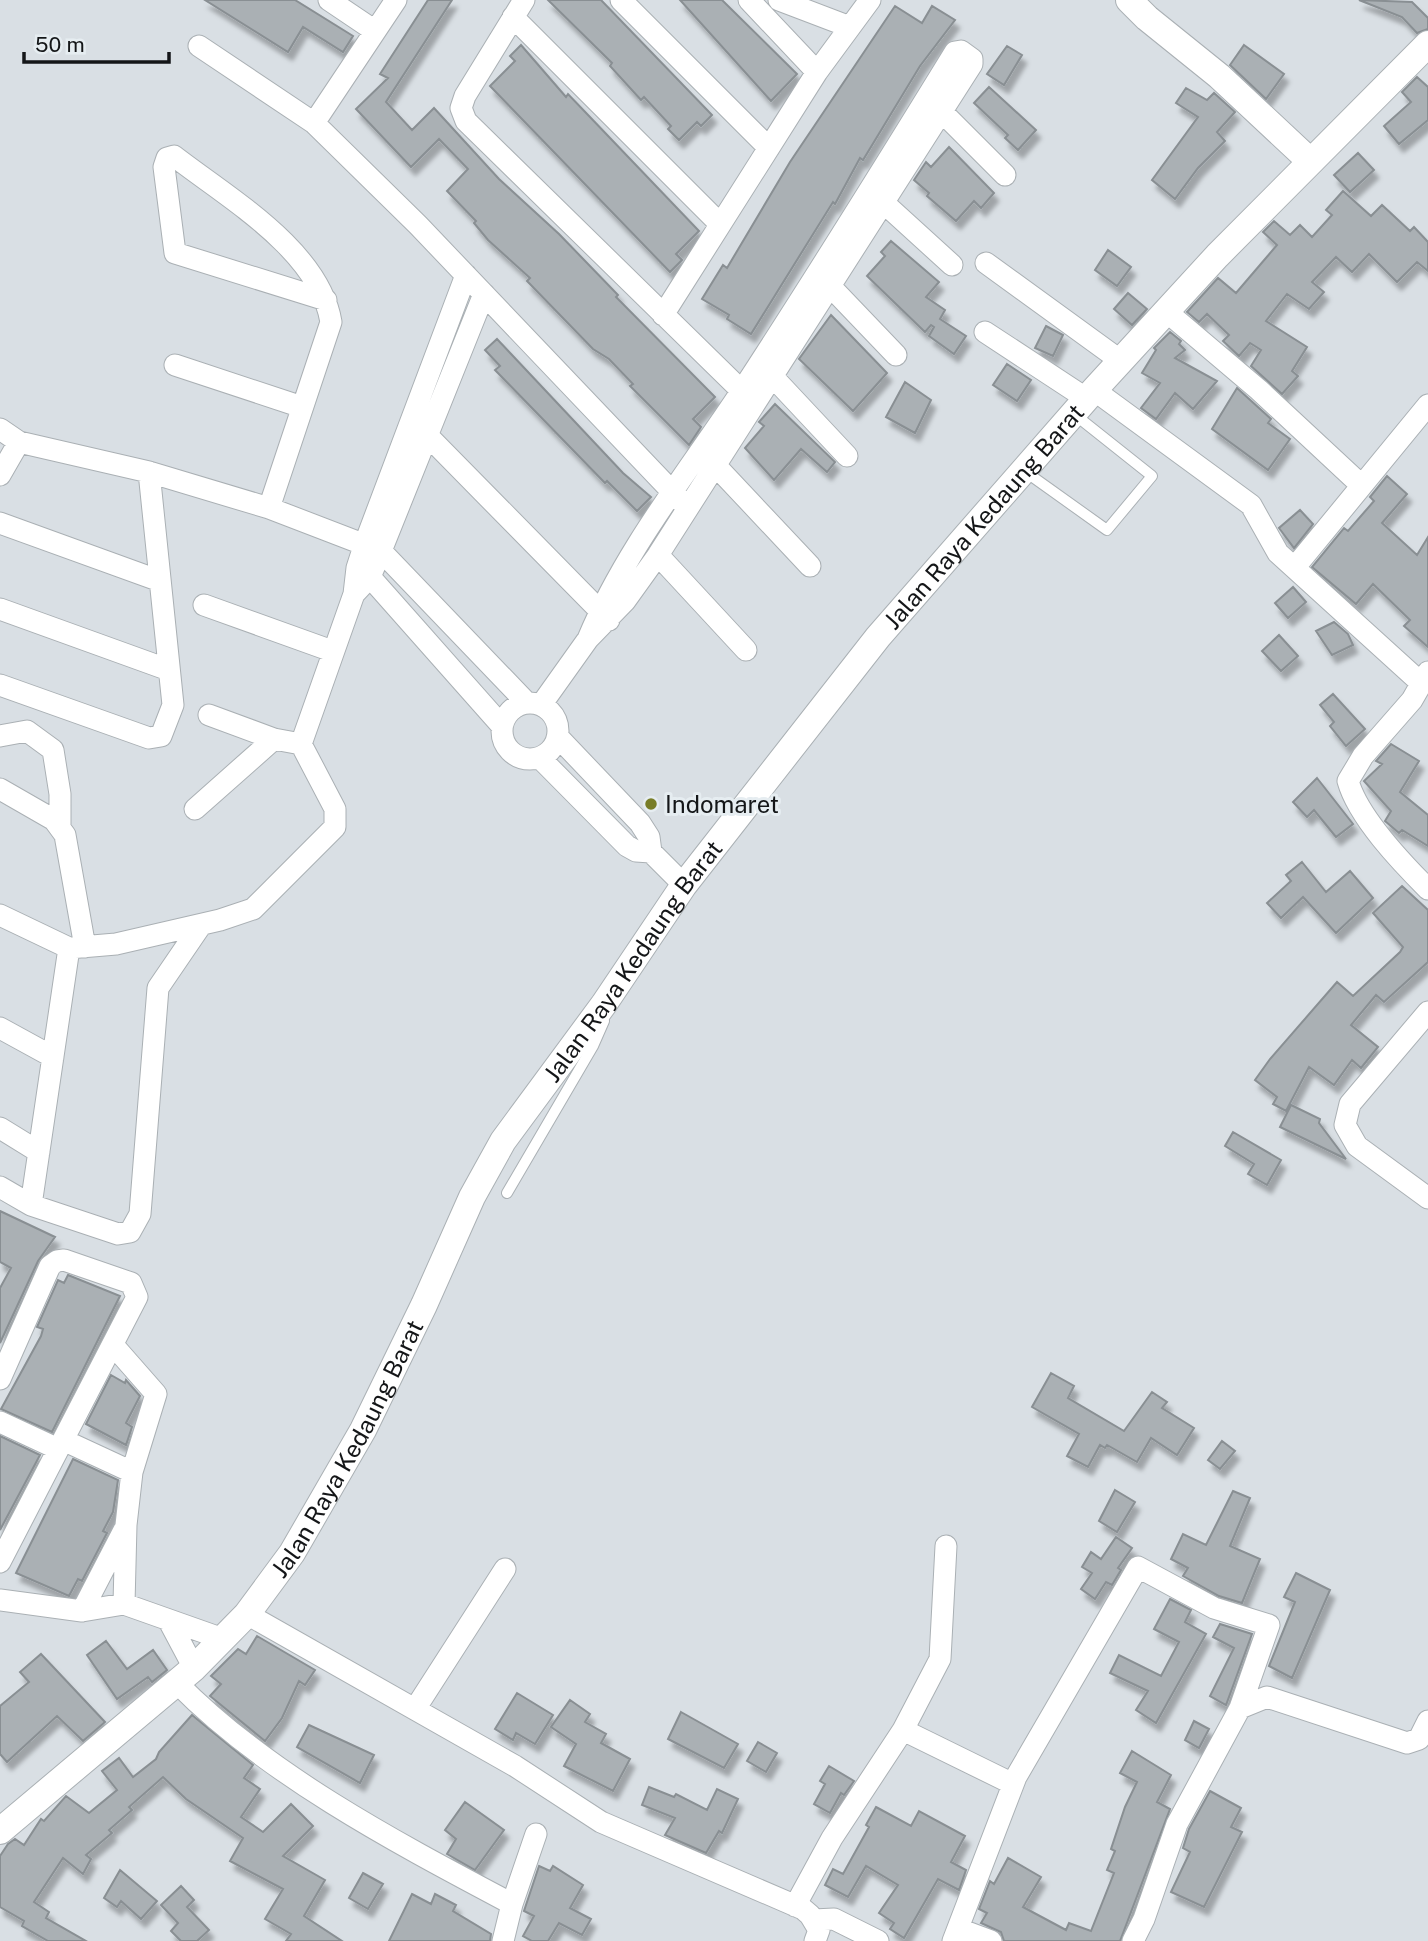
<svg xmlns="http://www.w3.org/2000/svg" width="1428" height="1941" viewBox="0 0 1428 1941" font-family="'Public Sans',sans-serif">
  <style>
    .building { fill: #aab0b4; stroke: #898f93; stroke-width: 2; filter: url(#shadow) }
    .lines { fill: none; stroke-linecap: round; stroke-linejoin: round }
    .service-casing { stroke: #aab0b4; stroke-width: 12 }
    .minor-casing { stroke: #aab0b4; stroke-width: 23 }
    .tertiary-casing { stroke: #aab0b4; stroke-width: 28 }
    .service { stroke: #fff; stroke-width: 10 }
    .minor { stroke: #fff; stroke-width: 21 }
    .tertiary { stroke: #fff; stroke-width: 26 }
    .poi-dot { fill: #787d27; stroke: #e6edf1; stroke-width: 2.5 }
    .labels { text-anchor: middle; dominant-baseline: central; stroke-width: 6; stroke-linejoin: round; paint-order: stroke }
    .street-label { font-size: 24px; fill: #141618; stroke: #e6edf1 }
    .poi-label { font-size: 24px; fill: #141618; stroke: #e6edf1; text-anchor: start }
  </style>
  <defs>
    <filter id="shadow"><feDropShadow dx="4.5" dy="8" stdDeviation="2" flood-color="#0004"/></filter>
  </defs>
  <rect width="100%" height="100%" fill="#d9dfe4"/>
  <path class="building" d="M205 0H295L353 36 343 52 303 27 288 52Z
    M428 0H452L386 102 412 130 434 108 499 179 559 234 618 295 616 297 715 397 693 419 701 427 689 445 630 386 633 384 609 359 593 349 527 281 530 278 488 240 474 223 476 221 447 191 468 169 439 139 411 167 356 109 388 78 380 74Z
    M548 0H601L712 115 701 126 697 122 679 140 668 129 671 126 644 97 641 100 610 66 612 63Z
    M680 0H722L797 74 771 101Z
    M1359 0 1412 2 1428 18V29L1417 33 1402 17Z
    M895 6 922 23 932 6 955 20 920 66 863 160 860 158 835 204 833 202 751 334 727 319 729 315 702 299 723 265 727 268 790 162Z
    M521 45 566 97 568 94 589 116 699 231 676 254 682 260 670 272 490 86 515 61 510 56Z
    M1244 45 1284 74 1266 99 1230 65Z
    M1007 46 1022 55 1004 85 987 74Z
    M1417 77 1428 87V120L1399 144 1384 126 1411 102 1402 92Z
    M989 87 1036 130 1018 150 1005 138 1008 135 974 103Z
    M1186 88 1207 100 1214 93 1235 112 1217 132 1225 141 1198 168 1175 199 1152 180 1198 117 1176 103Z
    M949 147 994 193 981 208 974 201 956 221 927 196 929 193 914 180 926 162 931 167Z
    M1358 153 1374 170 1350 192 1334 175Z
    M1343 191 1371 216 1382 205 1410 231 1414 227 1428 242V271L1417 262 1397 282 1369 254 1352 272 1336 257 1312 282 1324 292 1309 309 1287 294 1266 321 1307 347 1292 371 1298 376 1282 394 1251 366 1261 350 1250 343 1239 356 1223 341 1229 335 1207 314 1199 322 1187 312 1218 278 1236 293 1277 245 1263 232 1274 221 1290 235 1300 225 1312 237 1332 215 1326 210Z
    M891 241 939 282 926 297 945 310 940 319 966 336 954 354 929 336 934 327 931 325 925 332 867 276 885 256 881 252Z
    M1108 250 1131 267 1117 286 1095 270Z
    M1128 293 1147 309 1132 325 1114 309Z
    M831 315 887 373 853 411 799 359Z
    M1046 326 1063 335 1053 356 1035 348Z
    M1170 332 1181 341 1179 344 1185 350 1175 358 1217 381 1193 409 1175 393 1156 419 1141 408 1160 383 1142 373 1156 350 1154 348Z
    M497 339 623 473 651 497 637 511 607 481 605 483 495 370 500 366 485 350Z
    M1007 364 1031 380 1017 401 993 385Z
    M905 382 931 400 915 433 886 417Z
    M1237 388 1271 419 1268 423 1290 439 1268 470 1212 429Z
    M775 404 835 462 827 472 801 449 774 480 745 448 764 426 759 422Z
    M1387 476 1407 494 1382 523 1417 555 1428 537V647L1404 626 1410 620 1373 584 1356 604 1312 567 1344 528 1348 531 1374 501 1370 497Z
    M1300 510 1313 524 1294 548 1279 528Z
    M1293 587 1306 602 1288 618 1275 603Z
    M1334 622 1348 634 1353 645 1332 655 1316 631Z
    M1279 635 1298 656 1281 671 1262 651Z
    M1333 694 1365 729 1346 746 1330 726 1334 722 1320 705Z
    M1391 744 1419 761 1400 792 1428 815V846L1402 830 1399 833 1385 821 1391 811 1364 781 1382 764 1376 761Z
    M1317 778 1353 824 1336 837 1314 810 1307 817 1293 802Z
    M1302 862 1326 892 1350 871 1373 898 1336 933 1303 897 1281 918 1267 903 1291 881 1286 875Z
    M1402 886 1428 910V962L1384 1002 1376 995 1351 1025 1378 1047 1361 1068 1352 1060 1334 1085 1309 1067 1286 1111 1273 1104 1277 1097 1255 1080 1270 1059 1337 982 1353 996 1400 952 1403 947 1373 913Z
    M1291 1105 1320 1119 1319 1123 1346 1159 1280 1127Z
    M1233 1132 1281 1160 1267 1185 1248 1174 1254 1164 1225 1146Z
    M0 1211 55 1237 38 1261 0 1343V1288L11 1268 0 1262Z
    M68 1275 120 1296 52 1432 1 1409 41 1336 43 1329 37 1327 58 1280 64 1283Z
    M1051 1373 1074 1386 1068 1398 1124 1431 1152 1392 1167 1402 1162 1408 1194 1428 1177 1455 1151 1438 1137 1462 1107 1445 1105 1448 1100 1445 1088 1467 1067 1456 1079 1434 1032 1407Z
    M111 1375 125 1383 126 1380 140 1396 126 1423 132 1427 126 1445 86 1424Z
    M0 1436 40 1455 0 1530Z
    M1222 1441 1235 1451 1220 1469 1208 1460Z
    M73 1459 118 1480 113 1512 103 1531 107 1533 82 1581 78 1579 69 1596 16 1573Z
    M1115 1490 1135 1502 1117 1532 1099 1521Z
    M1233 1491 1250 1498 1230 1546 1260 1559 1242 1603 1219 1596 1183 1576 1188 1568 1171 1559 1183 1534 1206 1545Z
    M1116 1537 1132 1548 1118 1568 1121 1570 1112 1585 1106 1582 1095 1599 1081 1589 1092 1573 1082 1567 1091 1552 1101 1559Z
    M1296 1573 1330 1590 1292 1678 1269 1666 1295 1602 1284 1597Z
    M1170 1599 1191 1610 1185 1622 1206 1634 1156 1723 1136 1710 1148 1691 1110 1673 1119 1655 1161 1676 1179 1642 1154 1629Z
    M1220 1624 1252 1634 1226 1705 1210 1696 1234 1648 1213 1637Z
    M257 1636 315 1670 305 1685 299 1681 282 1718 265 1741 210 1696 221 1684 211 1676 238 1649 246 1654Z
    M106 1641 127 1669 153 1650 167 1670 152 1682 148 1677 117 1699 87 1655Z
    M41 1654 105 1722 83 1741 57 1716 7 1762 0 1754V1706L29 1682 20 1672Z
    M517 1693 553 1715 535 1744 516 1733 513 1740 495 1729Z
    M570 1700 590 1714 585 1722 606 1734 601 1743 630 1759 613 1791 564 1766 576 1744 551 1727Z
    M681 1712 738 1744 724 1768 668 1739Z
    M192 1715 253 1765 244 1778 260 1789 241 1817 263 1832 291 1804 313 1826 283 1856 325 1880 304 1916 342 1941H286L291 1934 265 1919 283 1889 230 1861 243 1838 186 1799 163 1777 129 1807 132 1810 109 1830 112 1833 86 1855 91 1859 83 1874 63 1858 34 1902 49 1912 46 1918 86 1941H48L22 1926 24 1921 0 1907V1856L8 1844 15 1839 24 1845 41 1819 44 1821 66 1796 89 1813 117 1790 102 1771 119 1758 133 1777 156 1759 159 1752Z
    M1194 1721 1209 1729 1199 1748 1185 1740Z
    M309 1725 374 1755 360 1783 297 1747Z
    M758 1742 777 1753 766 1772 747 1761Z
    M1132 1751 1171 1775 1157 1802 1170 1809 1120 1941H1004L1001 1932 981 1923 987 1913 979 1909 990 1881 994 1884 1008 1858 1041 1877 1023 1907 1066 1930 1069 1923 1091 1931 1114 1873 1107 1870 1115 1851 1111 1849 1125 1807 1137 1782 1120 1773Z
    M829 1766 854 1781 844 1795 841 1793 830 1813 814 1804 825 1784 820 1781Z
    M649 1787 674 1797 676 1794 707 1810 717 1789 738 1799 722 1833 719 1831 706 1853 665 1835 675 1818 642 1805Z
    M1210 1791 1241 1808 1231 1827 1242 1832 1204 1907 1171 1892 1190 1852 1183 1848 1189 1829Z
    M465 1802 504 1830 475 1870 447 1854 456 1839 445 1830Z
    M876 1807 911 1826 919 1811 965 1836 951 1862 966 1870 959 1890 938 1879 904 1938 890 1929 894 1923 879 1913 898 1885 866 1866 848 1897 825 1885 833 1869 843 1874 869 1827 866 1825Z
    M539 1866 550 1871 553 1866 583 1885 570 1908 591 1919 582 1935 559 1923 548 1941H532L523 1936 534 1916 524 1911Z
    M120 1870 157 1901 141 1919 121 1901 117 1907 104 1898Z
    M363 1873 383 1884 368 1909 349 1898Z
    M181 1886 194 1900 187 1907 209 1930 197 1941H181L171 1931 178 1923 161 1905Z
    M412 1894 431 1904 435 1894 456 1905 453 1911 491 1934 490 1941H389Z"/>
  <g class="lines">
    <g class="service-casing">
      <path id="service" d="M1023 470 1107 530 1152 476 1074 414
        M507 1193 593 1046 604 1021"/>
    </g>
    <g class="minor-casing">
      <path id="minor" d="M329 0 375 31
        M524 0 465 96 461 108 466 121 750 399
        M621 0 769 148
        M749 0 817 72
        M779 0 850 27
        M513 17 719 223
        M199 46 314 123 418 225 682 502
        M941 111 1005 175
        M314 123 396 0
        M874 194 952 265
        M986 263 1121 361
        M830 286 896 355
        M1167 312 1259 390 1361 485
        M663 315 817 72 870 0
        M985 332 1087 399
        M175 365 302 407
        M772 376 847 456
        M1094 390 1251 505 1278 553 1420 682
        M0 429 19 442 149 472 269 508 381 551 527 703
        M427 435 609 620
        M715 465 810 566
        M0 475 19 442
        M269 508 331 322C319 250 228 198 174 156L167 158 164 167 175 253 326 300
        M0 523 160 581
        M658 555 746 650
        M1295 567 1428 405
        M360 571 370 577 502 726
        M354 594 370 577 381 551 484 294
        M204 605 332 651
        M0 609 169 670
        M1428 672 1412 700 1363 756 1348 781C1358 817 1401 862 1428 889
        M0 685 149 738 161 736 173 705 149 472
        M502 731a28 28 0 1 1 56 0a28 28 0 1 1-56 0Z
        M541 705 588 639 625 601 658 555 972 64V59L961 51 955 52C885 166 814 280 741 392 688 472 625 550 588 639
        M0 736 27 731 53 750 60 794V826
        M558 737 640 823 649 837 651 852 684 885
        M301 744 354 594 357 568 365 543 466 275
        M540 758 627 846 636 851 651 852
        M0 789 54 820 65 835 85 947
        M195 809 274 739
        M0 915 69 948 116 944 220 920 253 909 335 827V809L301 744 274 739 209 715
        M1428 1012 1350 1104 1345 1125 1357 1146 1428 1198
        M0 1028 53 1057
        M0 1128 39 1152
        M0 1187 31 1205 118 1234 130 1232 140 1214 158 988 201 925
        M31 1205 69 948
        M113 1345 156 1394 132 1472 126 1525 124 1604
        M0 1379 50 1266 57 1261 64 1260 131 1283 137 1297 0 1562
        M0 1422 58 1449
        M63 1440 132 1472
        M0 1600 82 1611 124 1604 223 1639
        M82 1611 124 1530
        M247 1614 515 1766 601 1822 803 1909 810 1915 819 1930 815 1941
        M169 1621 194 1668
        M177 1683C267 1775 399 1844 512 1904
        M1240 1708 1267 1697 1407 1743 1419 1739 1428 1721
        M415 1709 505 1569
        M903 1730 1013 1784
        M795 1906 832 1838 903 1730 940 1659 946 1546
        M814 1920 834 1919 878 1941
        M959 1929 991 1941
        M503 1941 512 1904 536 1834
        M953 1941 1016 1777 1138 1567 1214 1608 1269 1625 1240 1708 1177 1824 1144 1919 1133 1941"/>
    </g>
    <g class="tertiary-casing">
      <g id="tertiary">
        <path d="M1129 0 1147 18 1219 76 1310 161"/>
        <path id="s1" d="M0 1831 194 1668 247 1614 292 1553 363 1430 424 1305 472 1197 503 1141 604 1004 684 885 878 637 1094 390 1217 256 1428 44"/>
      </g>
    </g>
    <use href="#service" class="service"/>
    <use href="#minor" class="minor"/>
    <use href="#tertiary" class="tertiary"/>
  </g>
  <circle class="poi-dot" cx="651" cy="804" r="7"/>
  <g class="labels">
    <g class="street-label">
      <text stroke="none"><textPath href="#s1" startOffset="1657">Jalan Raya Kedaung Barat</textPath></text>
      <text stroke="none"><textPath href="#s1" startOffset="1090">Jalan Raya Kedaung Barat</textPath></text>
      <text stroke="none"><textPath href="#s1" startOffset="523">Jalan Raya Kedaung Barat</textPath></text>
    </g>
    <g class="poi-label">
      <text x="665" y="804">Indomaret</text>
    </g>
  </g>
  <path d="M24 52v10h145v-10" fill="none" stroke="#141618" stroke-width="3.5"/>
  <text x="35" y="52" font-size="21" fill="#141618" stroke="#e6edf1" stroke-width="5" paint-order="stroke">50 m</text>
</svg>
